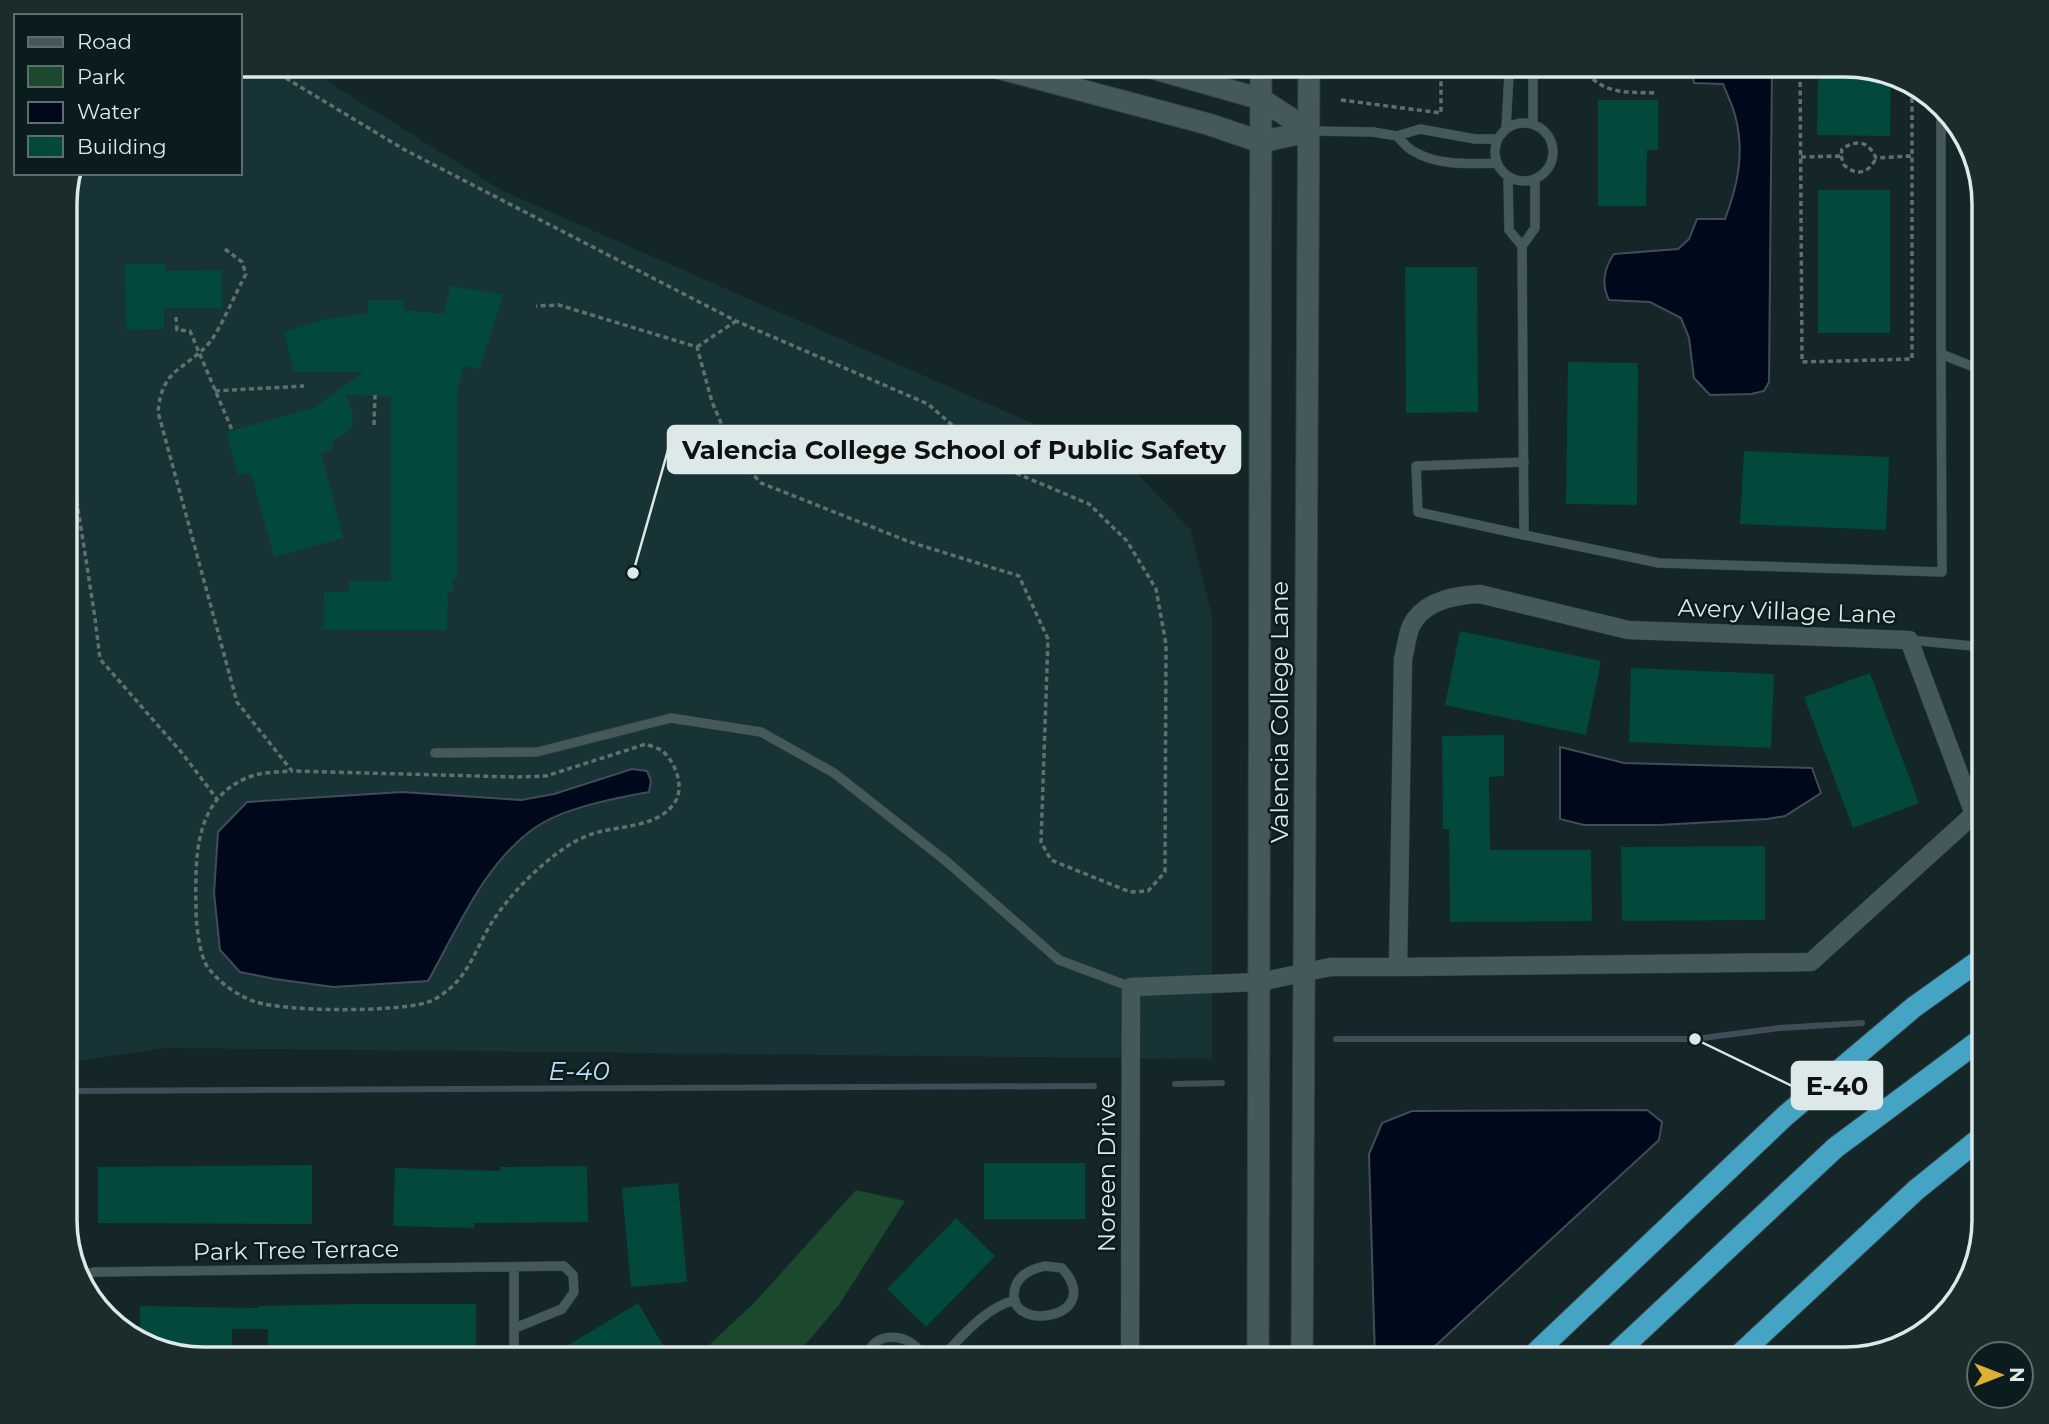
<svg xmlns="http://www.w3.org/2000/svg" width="2049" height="1424" viewBox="0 0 2049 1424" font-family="Montserrat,sans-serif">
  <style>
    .built { fill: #173335 }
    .green { fill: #1c482e }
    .water { fill: #00091b; stroke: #424c58; stroke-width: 2 }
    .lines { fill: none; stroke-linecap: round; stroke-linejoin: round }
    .stream { stroke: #424c58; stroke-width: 6 }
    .building { fill: #03483c }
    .service-casing { stroke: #364344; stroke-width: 10 }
    .minor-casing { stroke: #364344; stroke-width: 19 }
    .tertiary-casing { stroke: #364344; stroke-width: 23 }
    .motorway-casing { stroke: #364344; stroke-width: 23 }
    .path { stroke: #606f70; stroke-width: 3.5; stroke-dasharray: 5 3.5; stroke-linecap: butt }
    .service { stroke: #46595a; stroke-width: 9 }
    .minor { stroke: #46595a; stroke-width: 18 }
    .tertiary { stroke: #46595a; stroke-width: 21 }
    .motorway { stroke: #45a4c3; stroke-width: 21 }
    .labels { text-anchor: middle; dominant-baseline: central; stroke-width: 5; stroke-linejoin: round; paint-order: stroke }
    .street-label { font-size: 24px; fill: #dde8e8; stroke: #0a1c1d }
    .water-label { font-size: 26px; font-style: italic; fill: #bfdaf2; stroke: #0a1c1d }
    .rim { fill: none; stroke: #dde8e8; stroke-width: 3.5 }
    .leader { fill: none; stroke: #dde8e8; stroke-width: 2.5 }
    .callout-dot { fill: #dde8e8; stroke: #0a1c1d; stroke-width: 2.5 }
    .callout { fill: #dde8e8; stroke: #dde8e8; stroke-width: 2.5 }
    .callout-label { font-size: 26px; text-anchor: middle; font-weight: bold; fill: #111 }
  </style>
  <rect width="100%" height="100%" fill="#142627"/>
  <path class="built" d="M240 65H301L503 191 1130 466 1190 529 1212 616V1059L165 1048 65 1063V195L70 173H240Z"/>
  <path class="green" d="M856 1190 905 1201 839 1305 793 1359H694L754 1303Z"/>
  <path class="water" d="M1691 65H1772L1769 382 1764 391 1751 394 1710 395 1694 378 1689 338 1681 318 1650 302 1609 300C1601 285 1604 268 1614 254L1678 249 1689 239 1697 219H1725C1738 185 1745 151 1735 115 1732 104 1727 94 1723 84L1694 83Z
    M1560 747 1624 763 1812 768 1821 793 1785 816 1767 819 1659 825H1584L1560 819Z
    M632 769 647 771 651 781 649 792C615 798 564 808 536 827 484 863 458 928 428 981L333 987 275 979 240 972 220 950 214 893 218 832 247 802 402 792 521 800 554 794Z
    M1647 1110 1662 1122 1659 1140 1421 1359H1375L1369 1154 1382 1123 1412 1111Z"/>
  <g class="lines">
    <path class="stream" d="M1336 1039H1695L1780 1028 1862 1023
      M1175 1084 1222 1083
      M65 1094 71 1091 1094 1086"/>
  </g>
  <path class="building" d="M1818 65H1845L1891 79 1890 136 1817 135Z
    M1598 100H1658V150H1647L1646 206H1598Z
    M1818 190H1890V333H1818Z
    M125 264H165V271L221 270 222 308H164V329L126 330Z
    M1405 267H1477L1478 412 1406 413Z
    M450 286 503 294 480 369 464 366 457 393V579H453V591H448L447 630H323L324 592H349V581H391V396L346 395 353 414 352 426 345 434 335 439 331 450 321 453 344 538 274 557 251 473 238 475 226 432 313 408 364 372H294L284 332 326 319 368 313 369 300H404V310L444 314Z
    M1568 362 1638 363 1637 505 1566 504Z
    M1744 451 1889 457 1886 530 1740 524Z
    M1460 631 1601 661 1586 735 1445 705Z
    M1631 668 1774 674 1771 748 1629 742Z
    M1870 673 1919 803 1853 828 1804 697Z
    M1504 735V776L1489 777 1490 850H1591L1592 921 1450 922 1449 829H1443L1442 736Z
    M1765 846V920L1622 921 1621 847Z
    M984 1163H1085V1219H984Z
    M312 1165V1224L98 1223V1167Z
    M587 1166 588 1222 474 1223V1228L393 1226 395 1168 500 1171V1167Z
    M678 1183 687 1282 631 1287 622 1188Z
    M956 1218 995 1256 926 1327 887 1289Z
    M638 1303 667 1352 654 1359H545Z
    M357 1304H476V1359H268V1329H232V1359H204L140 1340V1306L258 1308V1306Z"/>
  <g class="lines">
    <g class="service-casing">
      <path id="service" d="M1524 65 1533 78V124
        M1495 152a29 29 0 1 1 58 0a29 29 0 1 1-58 0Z
        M1506 129 1509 74 1517 65
        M1312 131 1373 132 1397 136 1420 129 1475 139H1497
        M1397 136C1402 141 1407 148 1413 151 1438 166 1469 164 1496 163
        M1508 177 1509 230 1522 246 1535 228V180
        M1522 246 1524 535 1418 512 1416 466 1524 462
        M1941 354V108
        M1524 535 1659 563 1942 572 1941 354 1984 371
        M1909 640 1973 646 1984 675
        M435 753 537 752 671 718 761 732 834 773 946 861 1059 960 1131 987
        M1045 1266 1062 1268C1108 1320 1002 1334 1015 1288 1019 1274 1032 1269 1045 1266Z
        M514 1267V1359
        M79 1275 95 1272 564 1266 573 1275 574 1292 562 1309 515 1328
        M868 1359C868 1335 899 1331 915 1346 919 1349 922 1355 925 1359
        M940 1359C962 1337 984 1308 1015 1300"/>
    </g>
    <g class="minor-casing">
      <path id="minor" d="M1130 1359 1131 987 1260 982 1330 967H1398L1811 962 1974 814 1909 640 1628 630 1480 594C1456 595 1423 601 1411 626 1407 635 1406 648 1403 659L1398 967"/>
    </g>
    <g class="tertiary-casing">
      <path id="tertiary" d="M987 65 1208 124 1261 142 1310 131
        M1141 65 1261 99 1310 131
        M1258 1359 1261 65
        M1302 1359 1309 65"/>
    </g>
    <g class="motorway-casing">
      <path id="motorway" d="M1529 1359 1785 1116 1914 1007 1984 957
        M1610 1359 1835 1148 1984 1037
        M1735 1359 1916 1190 1984 1135"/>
    </g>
    <path class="path" d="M264 65 405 150 676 290 736 321 928 404 967 438 1018 474 1089 504 1127 541 1156 589 1166 644 1165 872 1148 891 1130 892 1051 860 1041 842 1048 639 1019 576 910 542 761 483 735 455 712 402 697 347 559 305 536 306
      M1583 65C1598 95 1626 92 1655 93
      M1800 65 1802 362 1912 359V85
      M1341 100 1441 113V65
      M1841 156 1844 165C1856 176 1869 174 1876 158
      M1801 157 1841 156 1842 149C1857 139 1868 141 1876 158L1912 156
      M225 249 242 262 246 274C236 292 221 328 210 342 185 371 162 367 158 412L237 702 292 771 515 777 546 776 646 744C651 746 657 748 661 750 675 760 685 787 675 802 661 825 625 826 603 831 592 833 578 839 569 845 539 865 514 890 494 919 479 941 470 973 448 990 442 995 433 1001 425 1003 393 1012 288 1012 256 1002 238 996 221 984 209 969 199 957 196 923 196 908 195 855 194 794 255 775 267 772 280 772 292 771
      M176 317 177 330 190 331 232 430
      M697 347 736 321
      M215 391 304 386
      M65 425 95 618 100 659 182 753 217 799
      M374 425 375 395"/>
    <use href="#service" class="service"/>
    <use href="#minor" class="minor"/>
    <use href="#tertiary" class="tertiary"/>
    <use href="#motorway" class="motorway"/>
  </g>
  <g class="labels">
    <g class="street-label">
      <text transform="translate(1787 611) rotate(2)">Avery Village Lane</text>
      <text transform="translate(1279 712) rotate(-90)">Valencia College Lane</text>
      <text transform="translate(1106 1173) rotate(-90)">Noreen Drive</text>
      <text transform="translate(296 1250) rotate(-1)">Park Tree Terrace</text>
    </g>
    <g class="water-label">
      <text x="579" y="1071">E-40</text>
    </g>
  </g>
  <path d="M0 0H2049V1424H0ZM204 77H1845A127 127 0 0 1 1972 204V1220A127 127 0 0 1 1845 1347H204A127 127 0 0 1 77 1220V204A127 127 0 0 1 204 77Z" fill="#1b2c2d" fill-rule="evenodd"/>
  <path class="rim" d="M204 77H1845A127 127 0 0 1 1972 204V1220A127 127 0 0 1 1845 1347H204A127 127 0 0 1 77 1220V204A127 127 0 0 1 204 77Z"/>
  <path class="leader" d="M633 573L668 450M1695 1039L1792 1086"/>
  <g class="callout-dot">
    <circle cx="633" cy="573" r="7"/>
    <circle cx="1695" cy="1039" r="7"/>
  </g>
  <g class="callout">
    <rect x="668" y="426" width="572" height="47" rx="7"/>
    <rect x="1792" y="1062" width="90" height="47" rx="7"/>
  </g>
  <g class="callout-label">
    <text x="954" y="459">Valencia College School of Public Safety</text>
    <text x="1837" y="1095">E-40</text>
  </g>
  <rect x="14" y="14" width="228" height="161" fill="#0a1c1d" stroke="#5e6e6e" stroke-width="2"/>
  <rect x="28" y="37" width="35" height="10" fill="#46595a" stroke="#5e6e6e" stroke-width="2"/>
  <text x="77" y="49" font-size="21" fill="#dde8e8">Road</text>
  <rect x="28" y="66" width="35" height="21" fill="#1c482e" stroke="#5e6e6e" stroke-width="2"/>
  <text x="77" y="84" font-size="21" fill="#dde8e8">Park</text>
  <rect x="28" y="102" width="35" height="21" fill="#00091b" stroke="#5e6e6e" stroke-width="2"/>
  <text x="77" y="119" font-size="21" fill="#dde8e8">Water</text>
  <rect x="28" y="136" width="35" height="21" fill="#03483c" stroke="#5e6e6e" stroke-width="2"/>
  <text x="77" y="154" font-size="21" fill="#dde8e8">Building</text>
  <g transform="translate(2000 1375) rotate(90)"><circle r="33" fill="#0a1c1d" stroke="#5e6e6e" stroke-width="2"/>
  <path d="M0-5L12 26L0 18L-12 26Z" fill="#deb133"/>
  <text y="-10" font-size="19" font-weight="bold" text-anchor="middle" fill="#dde8e8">N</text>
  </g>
</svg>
